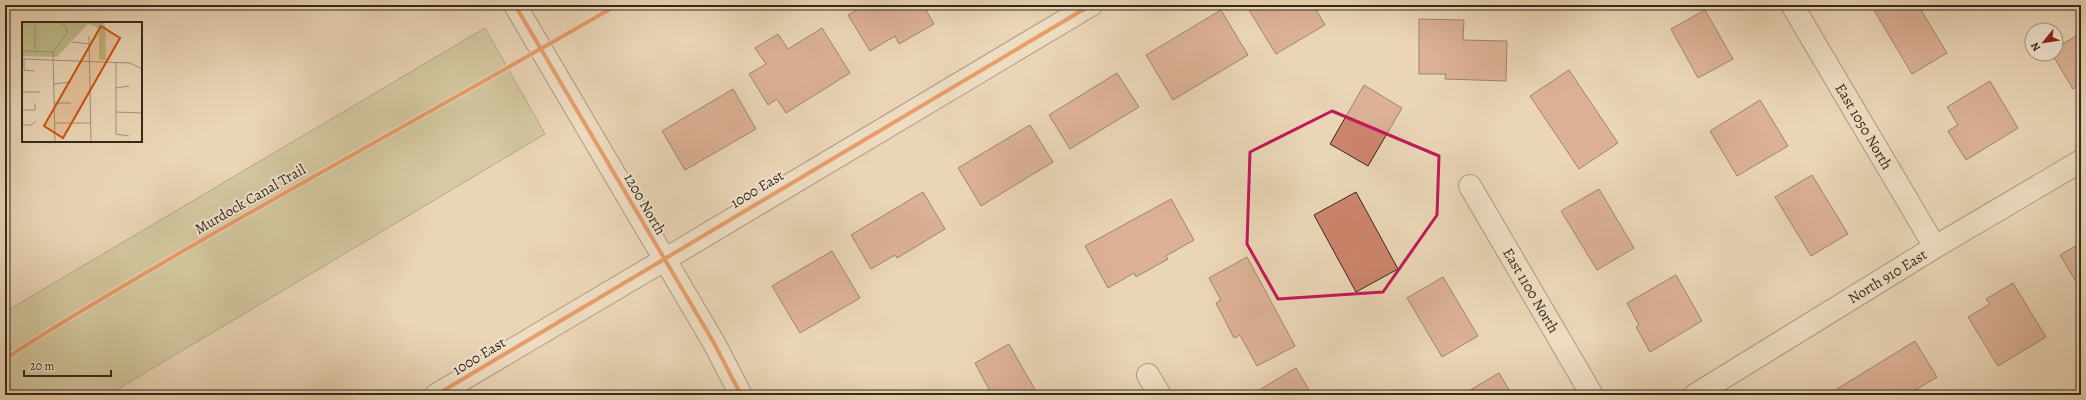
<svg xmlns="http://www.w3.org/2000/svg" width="2086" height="400" viewBox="0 0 2086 400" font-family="Alegreya,serif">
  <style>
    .green { fill: #bdbc89; stroke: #797252 }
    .building { fill: #cd856d; stroke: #35291a }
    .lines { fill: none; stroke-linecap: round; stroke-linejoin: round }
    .minor-casing { stroke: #625441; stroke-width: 24 }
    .tertiary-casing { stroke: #625441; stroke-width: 24 }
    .minor { stroke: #f1e4d0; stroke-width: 22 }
    .tertiary { stroke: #f1e4d0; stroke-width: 22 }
    .cycleway-casing { stroke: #f1e4d0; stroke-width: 6 }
    .cycleway { stroke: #e8590c; stroke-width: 4 }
    .marked { fill: none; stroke: #c2185b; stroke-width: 3; stroke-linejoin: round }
    .labels { text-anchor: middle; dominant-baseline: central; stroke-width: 4; stroke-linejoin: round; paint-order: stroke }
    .street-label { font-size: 15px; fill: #35291a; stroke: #f1e4d0 }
    .inset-road { fill: none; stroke: #a29178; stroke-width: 1 }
    .view { fill: #cd520e; fill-opacity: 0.15; stroke: #cd520e; stroke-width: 2 }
    .inset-edge { fill: none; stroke: #35291a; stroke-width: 2 }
  </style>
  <rect width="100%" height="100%" fill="#ead6b6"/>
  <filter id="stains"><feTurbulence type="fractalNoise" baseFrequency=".005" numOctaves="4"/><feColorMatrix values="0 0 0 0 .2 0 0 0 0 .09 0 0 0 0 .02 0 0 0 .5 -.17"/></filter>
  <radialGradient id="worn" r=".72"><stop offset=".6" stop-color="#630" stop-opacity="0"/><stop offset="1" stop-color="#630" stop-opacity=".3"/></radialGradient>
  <path class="green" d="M485 28 545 134 108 395H5V312Z"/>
  <path class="building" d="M865 5H923L934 24 899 44 895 36 870 51 848 15Z
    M1246 5H1313L1325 25 1276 54Z
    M1871 5H1918L1947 53 1912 74Z
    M1221 10 1248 55 1173 100 1146 55Z
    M1705 10 1733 59 1698 78 1671 29Z
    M1419 19 1464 20 1463 40 1507 41 1506 81 1445 79 1446 74H1419Z
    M822 28 850 73 786 113 777 99 768 105 749 74 766 64 755 48 778 34 788 49Z
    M2081 33V84L2073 89 2052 54H2056V48Z
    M1569 70 1618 143 1579 169 1530 96Z
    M1117 73 1139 107 1070 149 1049 115Z
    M1990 81 2018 128 1966 160 1948 131 1958 125 1947 107Z
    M1364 85 1402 108 1368 166 1330 144Z
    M733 89 756 129 685 170 662 131Z
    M1760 100 1788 146 1737 176 1710 131Z
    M1030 125 1053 162 981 206 958 168Z
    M1812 175 1848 234 1811 256 1775 197Z
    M1599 189 1634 248 1597 270 1561 211Z
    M923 192 945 229 897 258 895 255 871 269 851 235Z
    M1356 192 1398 269 1356 292 1314 215Z
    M1171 199 1194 240 1166 256 1168 259 1136 277 1134 273 1108 288 1085 246Z
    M2081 243V290L2060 255Z
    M832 251 860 298 800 333 772 286Z
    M1247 257 1295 346 1257 366 1240 335 1234 338 1216 303 1221 300 1209 278Z
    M1676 275 1702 321 1650 352 1636 327 1639 325 1627 303Z
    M1443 277 1478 336 1442 357 1407 298Z
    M2013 283 2046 337 1998 366 1968 317 1990 304 1986 299Z
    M1915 341 1937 377 1907 395H1841L1837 389Z
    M1009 344 1038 395H992L975 363Z
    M1296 368 1312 395H1258L1256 392Z
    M1499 373 1512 395H1462Z"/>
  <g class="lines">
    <g class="minor-casing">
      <g id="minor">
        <path id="s1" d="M1792 5 1935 247"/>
        <path id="s2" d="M1470 186 1592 395"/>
        <path d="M1148 375 1160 395"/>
        <path d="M436 395 664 260"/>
        <path id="s3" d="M1695 395 1935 247 2081 161"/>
      </g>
    </g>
    <g class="tertiary-casing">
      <path id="tertiary" d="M515 5 714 343 741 395
        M664 260 1091 5"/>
    </g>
    <use href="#minor" class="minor"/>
    <use href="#tertiary" class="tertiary"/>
    <g class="cycleway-casing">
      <path id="cycleway" d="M515 5 714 343 741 395
        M5 359C65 319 128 283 190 247 332 165 476 87 617 5
        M436 395 1091 5"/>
    </g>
    <use href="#cycleway" class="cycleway"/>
  </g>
  <path d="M0 0H2086V400H0ZM1332 111 1439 156 1437 215 1383 292 1278 299 1247 244 1250 152Z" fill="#ead6b6" fill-opacity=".55" fill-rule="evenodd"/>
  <path class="marked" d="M1332 111 1439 156 1437 215 1383 292 1278 299 1247 244 1250 152Z"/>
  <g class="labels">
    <g class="street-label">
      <text stroke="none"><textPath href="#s1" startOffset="141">East 1050 North</textPath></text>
      <text transform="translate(757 189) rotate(-31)">1000 East</text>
      <text transform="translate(250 199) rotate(-30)">Murdock Canal Trail</text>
      <text transform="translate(645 204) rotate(60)">1200 North</text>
      <text stroke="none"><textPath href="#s3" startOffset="226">North 910 East</textPath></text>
      <text stroke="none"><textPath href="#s2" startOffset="121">East 1100 North</textPath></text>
      <text transform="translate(479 356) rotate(-31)">1000 East</text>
    </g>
  </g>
  <g transform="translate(22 22)">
    <rect width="120" height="120" fill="#ead6b6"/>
    <path d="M0 0H81L83 4 84 38H77V9L74 5 66 2 35 35 0 34Z" fill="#bdbc89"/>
    <path class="inset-road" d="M13 0V29M67 14 69 120M50 20 67 22M0 24 3 29 31 30 45 11 44 5 37 0M31 30 33 120M0 37 108 41 120 47M2 37V48L12 49M94 41V112L107 114M32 62 49 60M94 66 107 64M0 70H18M32 81H49M0 88H13V81M94 90 120 91M33 101H68M0 103H9L14 99"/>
    <path class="view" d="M79 4 98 16 41 116 22 104Z"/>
    <rect width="120" height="120" class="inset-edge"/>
  </g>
  <rect width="2086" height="400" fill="none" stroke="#ead6b6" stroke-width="20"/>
  <rect x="6" y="6" width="2074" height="388" fill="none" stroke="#35291a" stroke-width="2"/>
  <rect x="10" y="10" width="2066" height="380" fill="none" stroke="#35291a"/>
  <g transform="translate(2044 42) rotate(240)"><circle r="19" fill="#f1e4d0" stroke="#a69987"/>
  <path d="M0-3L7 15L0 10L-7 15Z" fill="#8f2418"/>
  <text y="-6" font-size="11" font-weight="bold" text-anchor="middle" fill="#35291a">N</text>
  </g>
  <path d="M24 370v6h87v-6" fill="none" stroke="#35291a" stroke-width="2"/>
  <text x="30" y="370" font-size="12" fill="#35291a" stroke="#f1e4d0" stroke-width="3" paint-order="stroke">20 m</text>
  <rect width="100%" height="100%" filter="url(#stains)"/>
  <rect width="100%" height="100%" fill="url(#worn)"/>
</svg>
